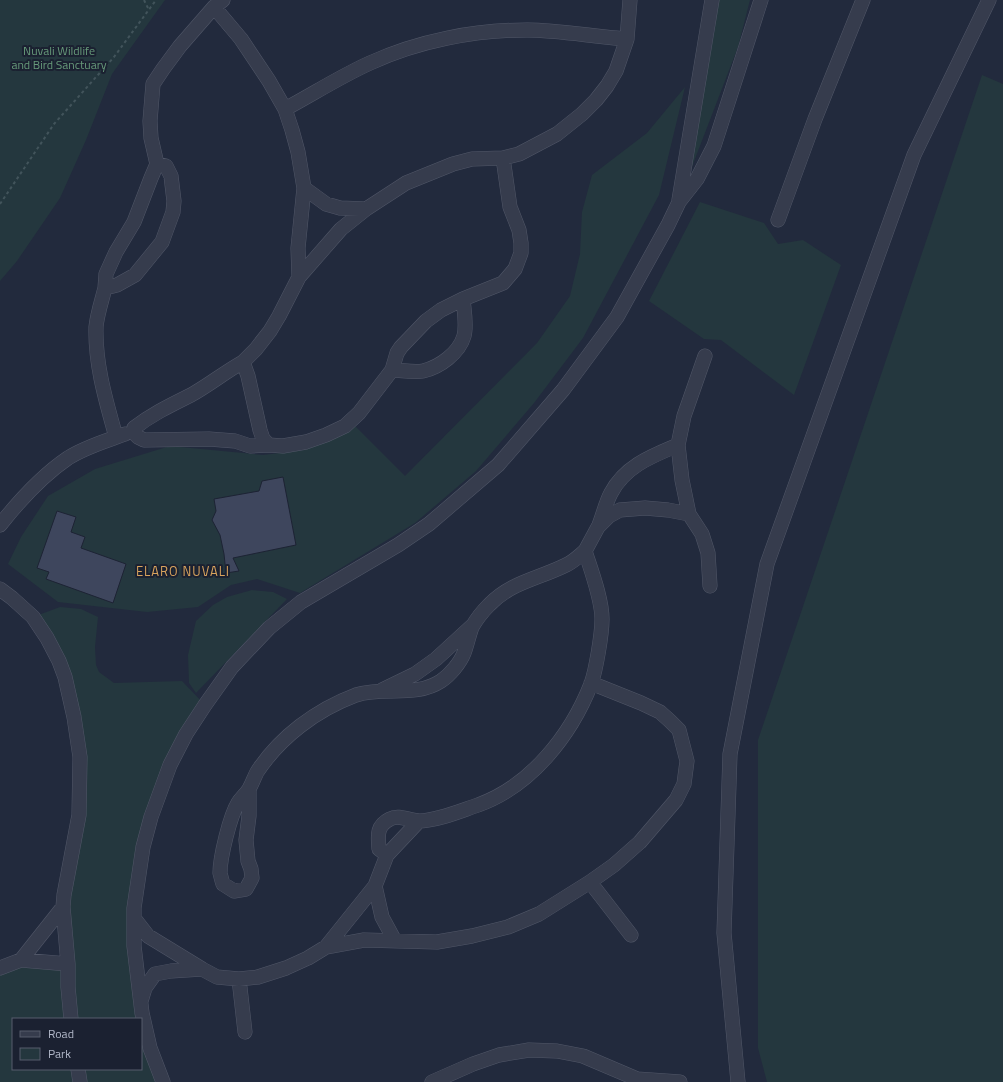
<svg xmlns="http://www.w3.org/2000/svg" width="1003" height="1082" viewBox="0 0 1003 1082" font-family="'Titillium Web',sans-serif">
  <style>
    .green { fill: #24373e; fill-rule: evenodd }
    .building { fill: #3e465d; stroke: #1d2334 }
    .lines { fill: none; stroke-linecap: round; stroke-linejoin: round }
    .minor-casing { stroke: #515768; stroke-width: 15 }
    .path { stroke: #42545b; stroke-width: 2; stroke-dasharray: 3 3; stroke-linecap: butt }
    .minor { stroke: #363c4d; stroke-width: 14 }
    .labels { text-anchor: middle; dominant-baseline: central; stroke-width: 4; stroke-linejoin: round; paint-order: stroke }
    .park-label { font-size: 12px; fill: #679a7a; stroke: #1b2131 }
    .neighbourhood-label { font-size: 13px; letter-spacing: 1px; fill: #d8a35d; stroke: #1b2131 }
  </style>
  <rect width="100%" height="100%" fill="#222a3d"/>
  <path class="green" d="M0 0H165L112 74 86 140 60 198 17 261 0 281Z
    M717 0H750L738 47 688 177 715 28Z
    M982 75 1003 84V1082H767L758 1048V740Z
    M685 87 659 195 583 338 534 403 476 471 415 523 300 593 257 579 231 585 198 607 147 612 58 602 8 564 21 537 48 496 95 469 170 446 263 455 304 450 355 426 405 476 537 343 570 296 580 254 582 212 592 175 647 133Z
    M700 202 764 223 778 244 803 240 841 265 794 395 721 340 704 339 649 301Z
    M252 590 273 592 287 599 196 693 189 683 188 655 196 621 213 605 227 597Z
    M60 607 81 609 98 617 95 647 96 665 99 672 114 683 182 681 205 705 151 817 134 946 163 1082H0V968L68 964 63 907 80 757 65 677 33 617ZM13 1019H141V1069H13Z"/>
  <path class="building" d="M283 477 296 545 233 558 239 571 226 573 224 554 220 535 212 520 216 511 214 499 259 491 262 481Z
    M57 511 76 517 71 532 85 537 81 548 126 564 113 603 46 579 49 572 37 568Z"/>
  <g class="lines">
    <g class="minor-casing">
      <path id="minor" d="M214 7 241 39 269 81 285 109 292 130 298 152 304 188 298 248 299 277
        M285 109C313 94 341 76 370 63 418 41 474 30 527 30 560 30 594 37 627 39
        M304 188 326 204 340 208 366 209
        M679 200 712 0
        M778 220 815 119 863 0
        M105 288 106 274 116 252 134 222 151 178 157 164
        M705 356 684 416 678 445 682 480 689 514 702 534 708 553 710 586
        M243 362 256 349 270 331 279 316 299 277 341 229 366 209 406 183 453 164 472 159 503 158 519 154 557 134 582 114 596 100 607 86 616 71 627 39 630 0
        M243 362 248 376 260 430 263 439 269 445 250 446 235 441 209 439 144 440 138 437 134 433V428C152 414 171 405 191 395 209 385 225 372 243 362Z
        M392 370C401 370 414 373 423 371 440 367 459 353 464 336 467 325 464 310 463 299
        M116 437C106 401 95 365 96 327 97 315 102 300 105 288L117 285 135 275 162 242 173 212 174 201 171 176 166 166 157 164 151 138 150 121 153 84 163 69 180 46 214 7 223 0
        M269 445 283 446 306 442 326 435 345 426 359 413 392 370 397 353 401 347 426 321 441 310 463 299 503 283 515 269 521 253V243L519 230 510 207 503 158
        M0 525C19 501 43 475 68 458 85 447 106 441 125 434
        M599 525C603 515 606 502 611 493 625 466 652 456 678 445
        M585 551 598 527 609 516 620 510 645 508 668 510 689 514
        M0 589 12 598 33 617 47 638 59 661 65 677 74 717 80 757 79 815 64 895 63 907
        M382 690 415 674 436 659 472 626
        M249 789V816L246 840 248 861 251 869 252 878 246 889 234 891 223 884C222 881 221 877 220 873 220 857 230 816 238 803 241 798 246 794 249 789 252 784 254 778 257 772 280 737 316 710 356 695 384 686 415 698 441 681 450 675 460 663 464 653 467 645 469 635 472 627 476 620 483 611 489 605 511 582 538 579 566 565 573 562 579 556 585 551 591 570 602 599 602 619 602 634 596 670 591 684 571 735 531 786 478 805 460 811 439 820 420 821 410 821 399 814 390 819 376 826 378 836 379 849L387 855
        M590 882 631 935
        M375 886 382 917 395 941
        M134 918 148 936 202 969
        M326 947 375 886 387 855 419 821
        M68 964 21 960 63 907 68 964V987L71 1019
        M0 968 21 960
        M239 979 245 1032
        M141 1001 145 988 155 974 171 971 202 969 217 977 239 979 258 977 286 968 308 958 326 947 364 940 437 942 472 936 508 927 539 914 590 882 614 865 640 842 676 800 684 784 687 761 679 730 670 721 660 712 641 703 591 683
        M78 1069 80 1082
        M163 1082 150 1048 142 1013 134 946V908L143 847 151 817 170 765 186 734 205 705 232 667 269 628 301 602 398 545 429 524 498 465 563 390 617 317 668 225 679 202 697 179 714 146 761 0
        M432 1082 473 1064 499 1055 529 1050 557 1051 583 1056 637 1079 680 1082
        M738 1082 724 933 730 754 767 564 914 155 989 0"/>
    </g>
    <path class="path" d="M144 0 148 8
      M0 204 54 124 114 57 156 0"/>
    <use href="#minor" class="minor"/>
  </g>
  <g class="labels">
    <g class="park-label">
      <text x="59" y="50">Nuvali Wildlife<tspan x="59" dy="14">and Bird Sanctuary</tspan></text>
    </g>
    <g class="neighbourhood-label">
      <text x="183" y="571">ELARO NUVALI</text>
    </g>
  </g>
  <rect x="12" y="1018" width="130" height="52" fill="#1b2131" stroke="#575d6d"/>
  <rect x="20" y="1031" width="20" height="6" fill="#363c4d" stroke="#575d6d"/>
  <text x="48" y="1038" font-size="12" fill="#b1b7c8">Road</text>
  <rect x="20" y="1048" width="20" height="12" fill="#24373e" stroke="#575d6d"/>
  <text x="48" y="1058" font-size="12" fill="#b1b7c8">Park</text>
</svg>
